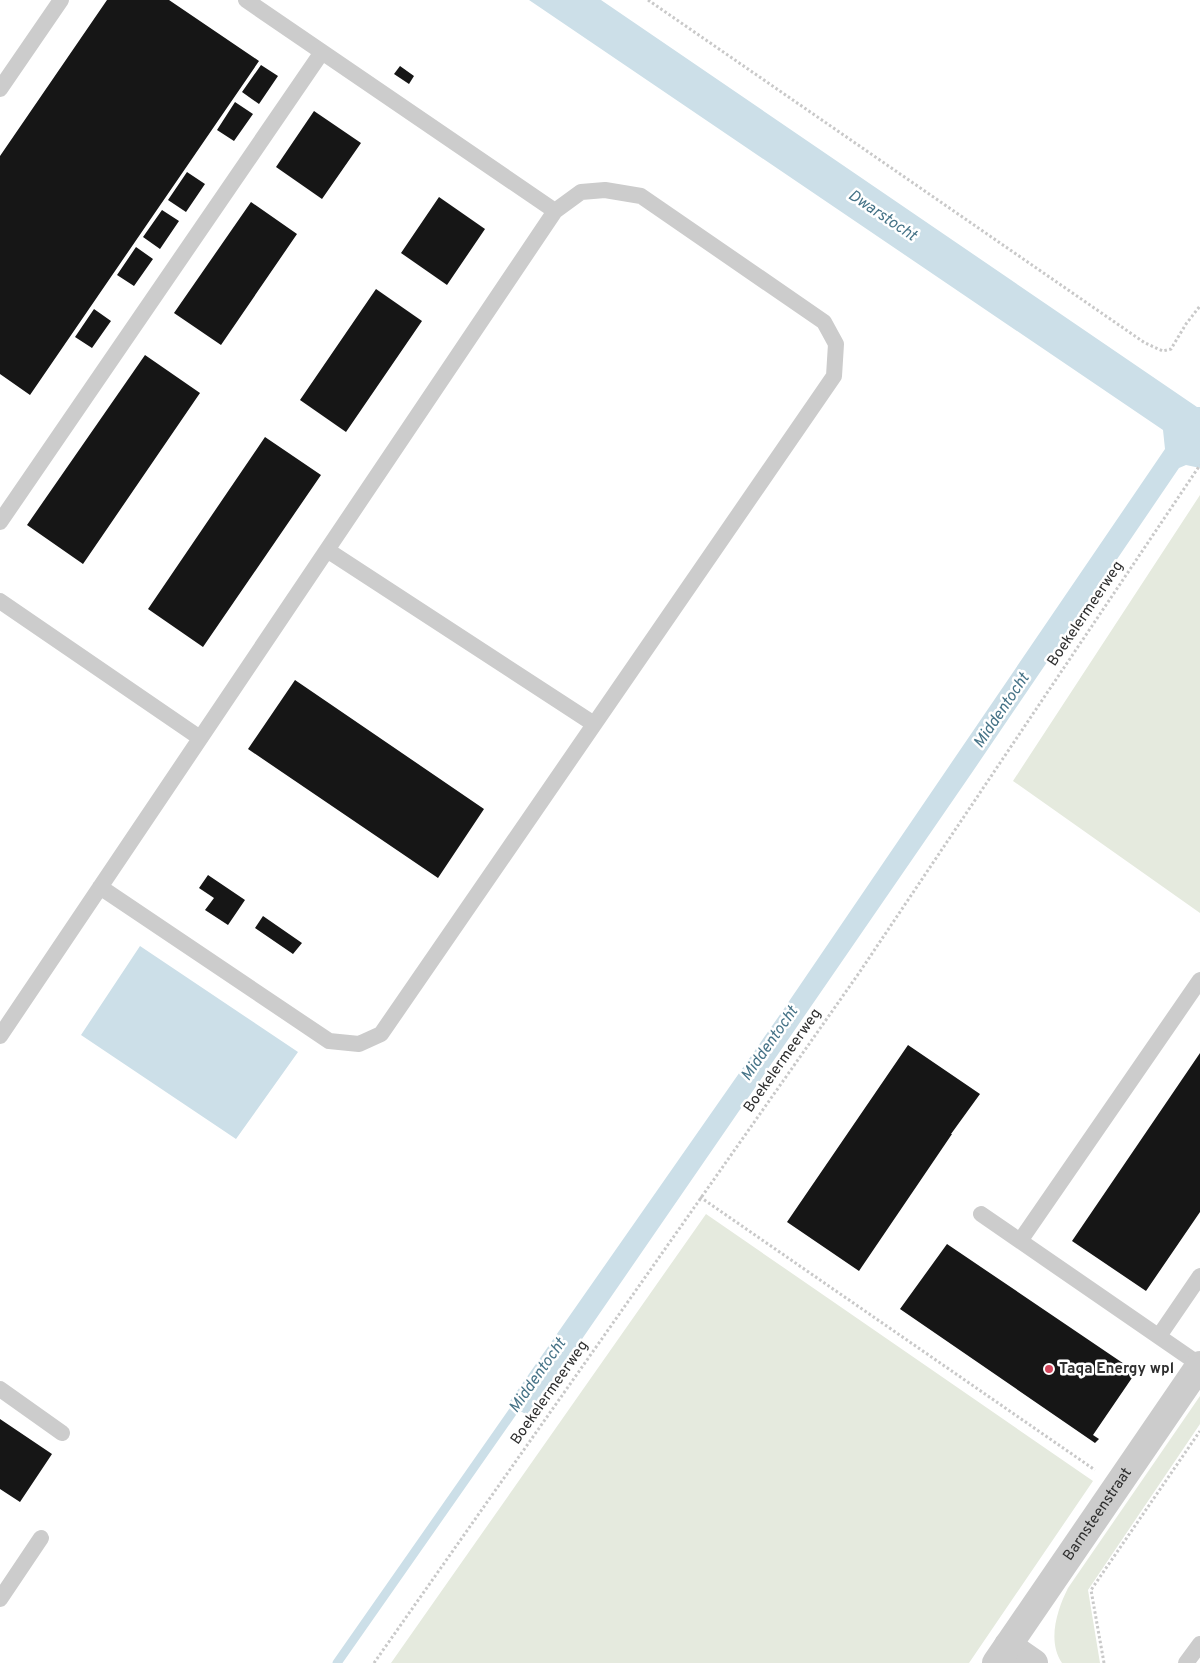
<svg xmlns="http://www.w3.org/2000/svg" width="1200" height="1663" viewBox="0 0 1200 1663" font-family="Overpass,sans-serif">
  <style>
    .green { fill: #e5eade }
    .water { fill: #ccdfe8 }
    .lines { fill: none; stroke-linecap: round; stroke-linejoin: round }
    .stream { stroke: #ccdfe8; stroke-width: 9 }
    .building { fill: #161616 }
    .path { stroke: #c9c9c9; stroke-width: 3; stroke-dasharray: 2.5 2.5; stroke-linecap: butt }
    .lane { stroke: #ccc; stroke-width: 16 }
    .street { stroke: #ccc; stroke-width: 28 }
    .poi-dot { fill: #d1455b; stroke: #fff; stroke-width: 2 }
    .labels { text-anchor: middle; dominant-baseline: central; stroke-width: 5; stroke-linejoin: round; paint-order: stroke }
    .street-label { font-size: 15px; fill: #2f2f2f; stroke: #fff }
    .poi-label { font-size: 15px; font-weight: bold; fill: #2f2f2f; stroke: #fff; text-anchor: start }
    .water-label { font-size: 16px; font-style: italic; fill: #467387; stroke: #fff }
  </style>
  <rect width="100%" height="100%" fill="#fff"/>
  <path class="green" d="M1200 495V913L1013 781Z
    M706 1214 1093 1481 969 1663H391Z
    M1200 1396V1424L1088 1590 1100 1663H1062C1047 1641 1057 1610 1068 1588Z"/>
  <path class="water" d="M529 0H601L1197 407H1200V468L1186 465 1179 468 971 774 529 1416 508 1404 779 1016 1165 449 1163 430Z
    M140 946 298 1052 236 1139 81 1035Z"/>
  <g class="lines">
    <path class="stream" d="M337 1663 521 1400"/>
  </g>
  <path class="building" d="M107 0H169L259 61 30 395 0 374V156Z
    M261 65 278 76 259 104 242 92Z
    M400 66 414 76 409 84 394 74Z
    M235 102 253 114 234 141 217 130Z
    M314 111 361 143 322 199 276 167Z
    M187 172 205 184 186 212 168 200Z
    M439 197 485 229 447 285 401 253Z
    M251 202 297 234 221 345 174 313Z
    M162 210 179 221 160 249 143 237Z
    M136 247 153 259 134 286 117 275Z
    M376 289 422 321 346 432 300 400Z
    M94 309 111 321 92 348 75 337Z
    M145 355 200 393 83 564 27 525Z
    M265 437 321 475 203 647 148 609Z
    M295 680 484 809 438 878 248 749Z
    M208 875 245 900 228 925 205 910 214 898 199 888Z
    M263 916 302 943 293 954 255 928Z
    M908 1045 980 1094 951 1134H952L859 1271 787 1222Z
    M1200 1053V1212L1146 1291 1072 1241Z
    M947 1244 1136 1372 1093 1435 1099 1439 1095 1443 900 1309Z
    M0 1419 52 1454 20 1502 0 1489Z"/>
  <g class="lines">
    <path class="path" d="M648 0 1145 343 1163 351 1171 349 1186 324 1200 306
      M700 1197 1095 1470
      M374 1663 859 973 1200 465
      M1104 1663 1091 1590 1200 1431"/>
    <path class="lane" d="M246 0 555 211
      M0 89 61 0
      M0 522 322 52
      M327 550 594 724
      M0 601 200 738
      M0 1036 555 211 581 192 605 190 641 196 824 322 836 344 834 376 381 1034 359 1044 329 1041 100 887
      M981 1214 1200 1365
      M1020 1241 1200 980
      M1159 1336 1200 1276
      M0 1389 62 1433
      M0 1599 41 1538
      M1186 1663 1200 1644"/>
    <g class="street">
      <path d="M1008 1645 1034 1663"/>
      <path id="s1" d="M996 1663 1200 1365"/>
    </g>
  </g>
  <circle class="poi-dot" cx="1049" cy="1369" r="5"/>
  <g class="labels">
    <g class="street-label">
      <text transform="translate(1086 614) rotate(-56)">Boekelermeerweg</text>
      <text transform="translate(783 1061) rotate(-55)">Boekelermeerweg</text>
      <text transform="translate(550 1393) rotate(-55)">Boekelermeerweg</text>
      <text stroke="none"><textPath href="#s1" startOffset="180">Barnsteenstraat</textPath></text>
    </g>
    <g class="poi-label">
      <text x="1059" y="1369">Taqa Energy wpl</text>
    </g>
    <g class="water-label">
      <text transform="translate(882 216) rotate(34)">Dwarstocht</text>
      <text transform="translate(1002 711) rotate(-56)">Middentocht</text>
      <text transform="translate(770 1044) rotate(-55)">Middentocht</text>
      <text transform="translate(538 1376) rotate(-55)">Middentocht</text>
    </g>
  </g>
</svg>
